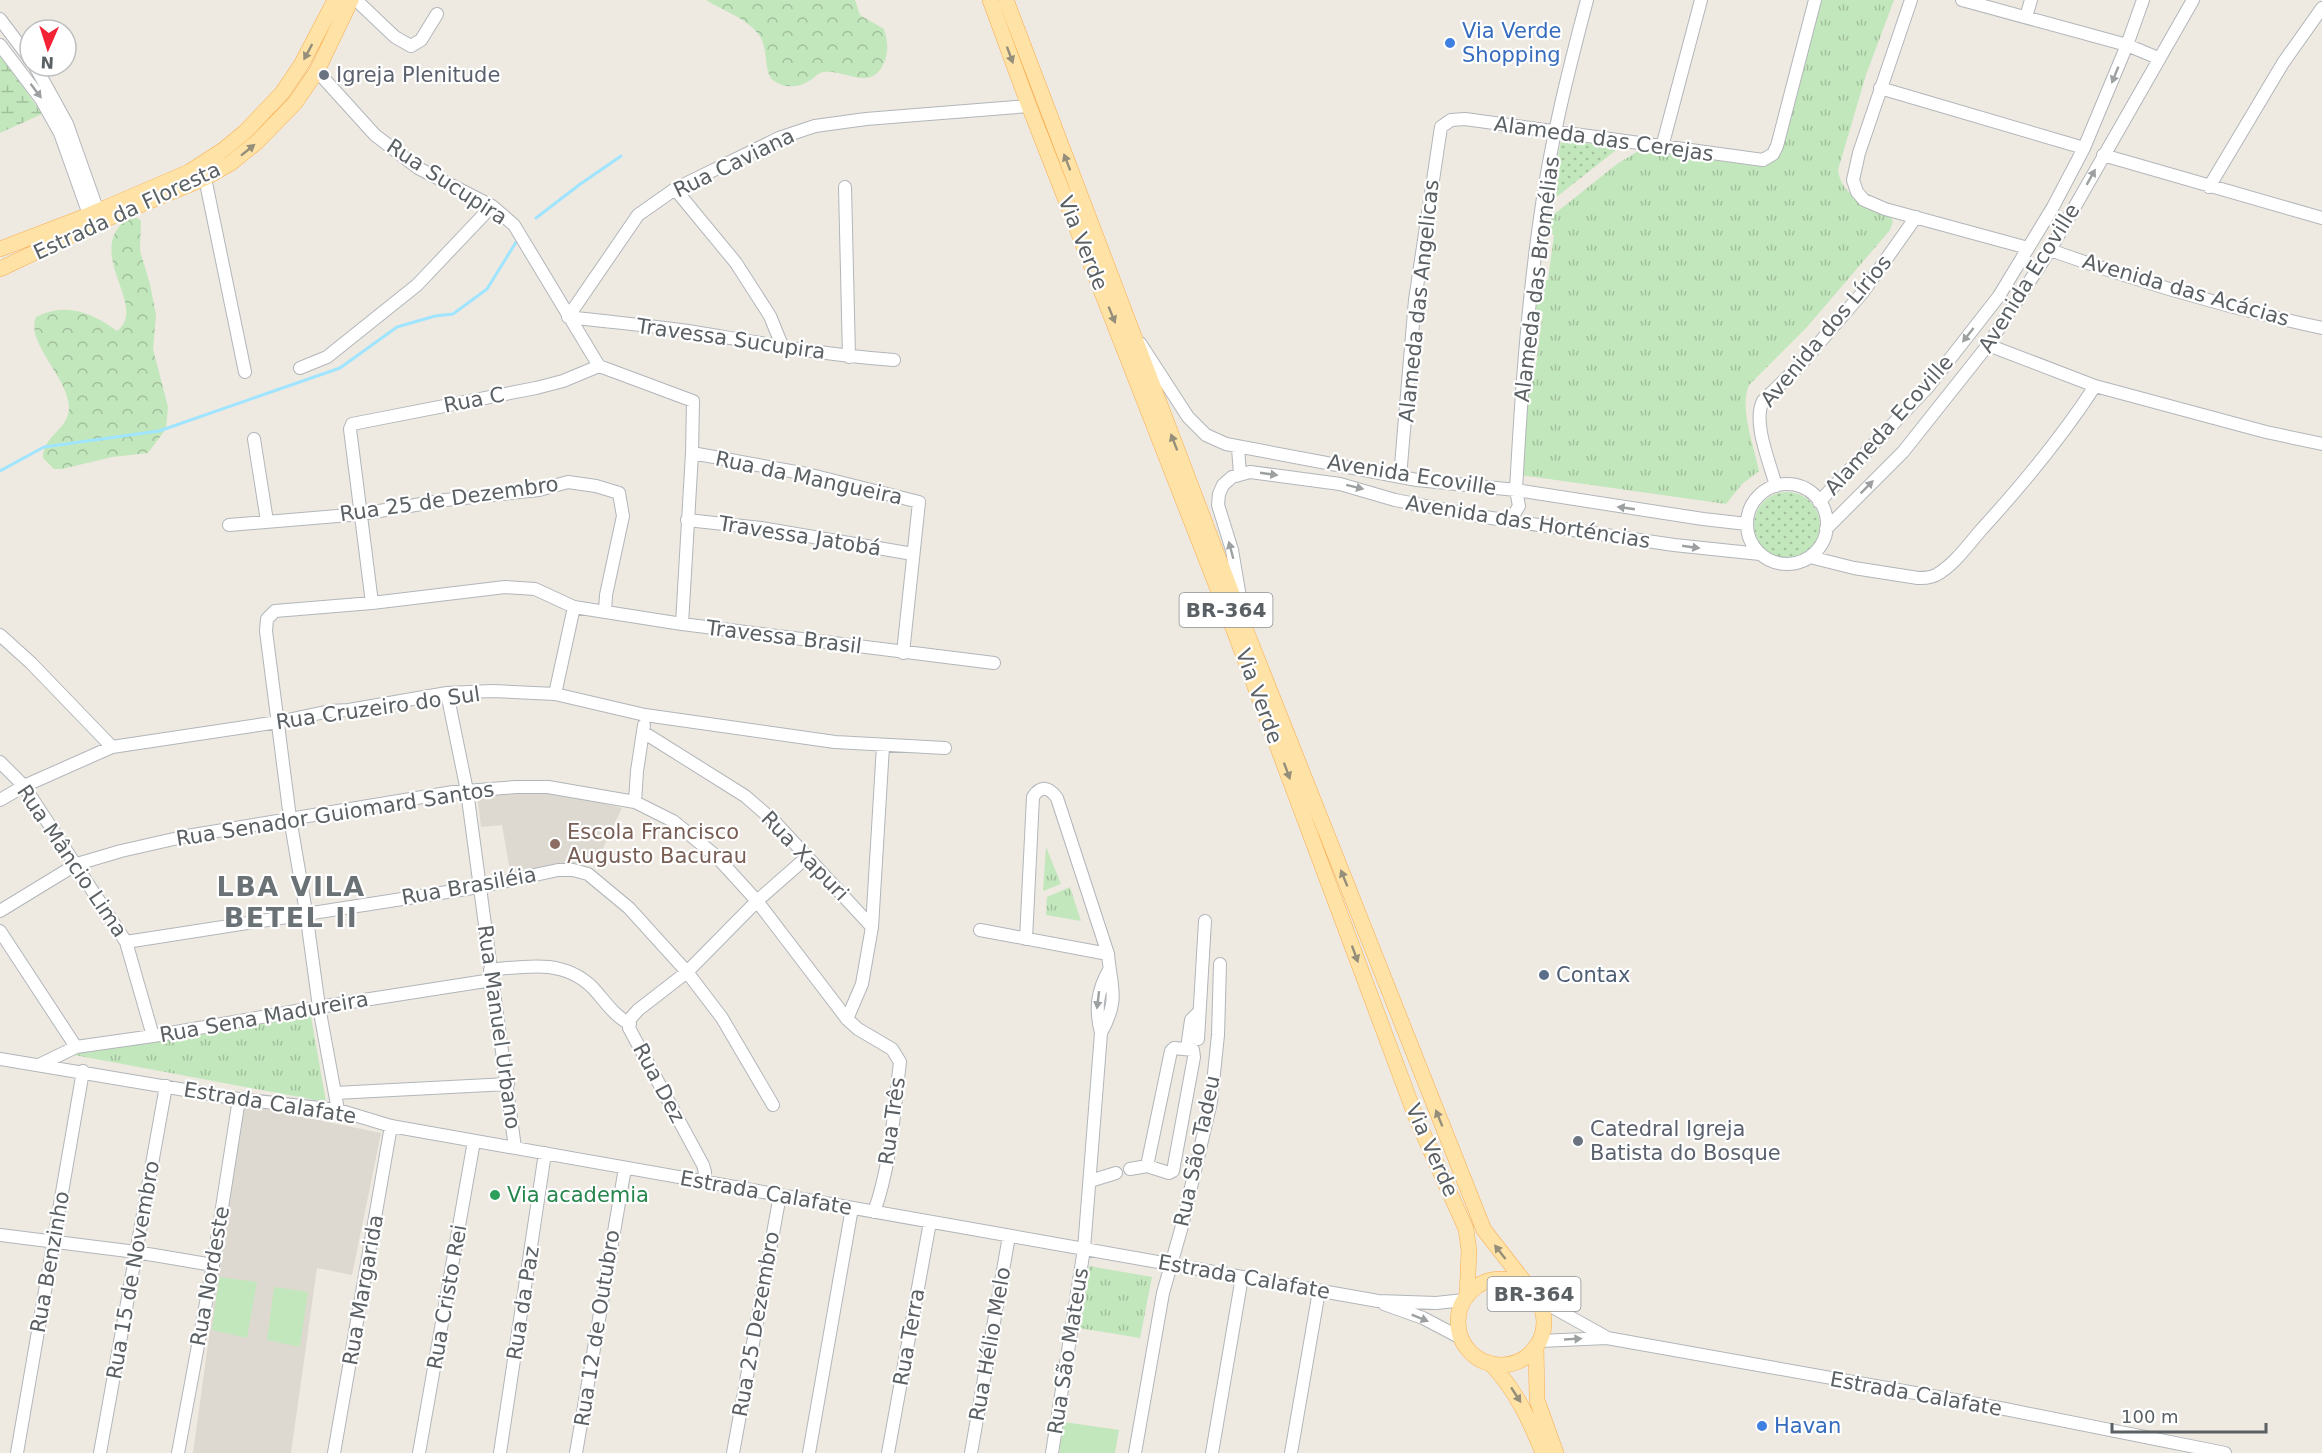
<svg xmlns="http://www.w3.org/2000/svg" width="2322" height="1453" viewBox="0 0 2322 1453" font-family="'DejaVu Sans',sans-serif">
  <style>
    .education { fill: #ded9d0 }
    .grass { fill: url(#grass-dots) }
    .forest { fill: url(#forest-crowns) }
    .wetland { fill: url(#wetland-marsh) }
    .park { fill: url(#park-tufts) }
    .pitch { fill: #c3e7bc }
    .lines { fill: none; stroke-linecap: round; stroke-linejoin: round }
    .stream { stroke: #a0e5ff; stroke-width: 3 }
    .minor-casing { stroke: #b2b6ba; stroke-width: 14 }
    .major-casing { stroke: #faad4f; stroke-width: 16 }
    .minor { stroke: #fff; stroke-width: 12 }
    .major { stroke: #ffe2a5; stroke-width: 15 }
    .oneway { fill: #948e7a }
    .oneway2 { fill: #9ca0a1 }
    .shop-dot { fill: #3f7fe0; stroke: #fff; stroke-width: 2 }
    .worship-dot { fill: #6b7280; stroke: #fff; stroke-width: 2 }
    .education-dot { fill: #8d6e63; stroke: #fff; stroke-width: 2 }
    .service-dot { fill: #5c6f8a; stroke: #fff; stroke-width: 2 }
    .leisure-dot { fill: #2e9e5b; stroke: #fff; stroke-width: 2 }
    .labels { text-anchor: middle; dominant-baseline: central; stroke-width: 4.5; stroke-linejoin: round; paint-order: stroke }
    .shield { fill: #fff; stroke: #8c9092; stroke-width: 1.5 }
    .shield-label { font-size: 20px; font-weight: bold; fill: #5a6063 }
    .shop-label { font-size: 21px; fill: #366cbe; stroke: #fff; text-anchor: start }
    .worship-label { font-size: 21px; fill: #5b616d; stroke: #fff; text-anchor: start }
    .street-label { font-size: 21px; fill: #5a6063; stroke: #fff }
    .education-label { font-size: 21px; fill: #785e54; stroke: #fff; text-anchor: start }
    .service-label { font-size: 21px; fill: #4e5e75; stroke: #fff; text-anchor: start }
    .leisure-label { font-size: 21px; fill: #27864d; stroke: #fff; text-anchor: start }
    .district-label { font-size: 27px; font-weight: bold; letter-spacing: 1.5px; fill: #6b7275; stroke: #fff }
  </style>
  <defs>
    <pattern id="grass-dots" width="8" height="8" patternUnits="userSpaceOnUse" patternTransform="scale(1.5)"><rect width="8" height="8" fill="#c3e7bc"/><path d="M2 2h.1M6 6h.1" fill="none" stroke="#a1bf9c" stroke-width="1.8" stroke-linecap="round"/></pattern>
    <pattern id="forest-crowns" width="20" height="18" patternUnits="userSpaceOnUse" patternTransform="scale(1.5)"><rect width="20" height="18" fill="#c3e7bc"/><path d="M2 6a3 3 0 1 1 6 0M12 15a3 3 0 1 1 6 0" fill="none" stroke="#a1bf9c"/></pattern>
    <pattern id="wetland-marsh" width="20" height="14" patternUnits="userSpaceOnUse" patternTransform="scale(1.5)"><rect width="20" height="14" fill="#c3e7bc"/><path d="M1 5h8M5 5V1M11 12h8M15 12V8" fill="none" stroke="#a1bf9c"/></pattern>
    <pattern id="park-tufts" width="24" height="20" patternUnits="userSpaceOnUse" patternTransform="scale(1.5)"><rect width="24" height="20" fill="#c3e7bc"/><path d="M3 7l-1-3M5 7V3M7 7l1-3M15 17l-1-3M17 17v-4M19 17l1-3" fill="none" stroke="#a1bf9c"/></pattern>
  </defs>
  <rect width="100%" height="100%" fill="#eee9e1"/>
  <path class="education" d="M548 791 622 808 597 861 510 871 502 825 481 827 477 793Z
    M241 1104 381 1133 352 1275 317 1268 291 1453H193Z"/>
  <path class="grass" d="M1561 140 1620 147 1550 202Z
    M1754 525a33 33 0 1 1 66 0a33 33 0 1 1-66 0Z"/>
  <path class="forest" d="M706 0H855L860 15 884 29C888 42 889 53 883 65 869 93 841 66 820 73 816 75 813 79 809 81 798 88 784 88 774 81 763 74 769 48 759 35 747 18 723 11 706 0Z
    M129 217H136L141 221 140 251 150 284 156 315 153 349 168 407 166 429 148 453 112 457 62 469H54L43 458C43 435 69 430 69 407 68 377 25 343 36 317 66 302 91 312 117 331 150 306 81 252 129 217Z"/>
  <path class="wetland" d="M0 54 42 114 0 133Z"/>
  <path class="park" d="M1818 0H1894L1866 75 1838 170C1841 197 1869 205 1890 216L1893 221 1890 230 1807 327 1749 385C1739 407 1754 447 1759 471L1742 484 1726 504 1520 475 1527 371H1535L1543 312 1535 310 1539 280H1548L1554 235 1547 233 1548 219 1617 164 1640 150 1756 166 1765 164Z
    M1046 847 1061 884 1043 891Z
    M1070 887 1081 921 1046 915 1047 897Z
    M310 1011 326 1102 69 1054Z
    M1089 1266 1152 1277 1140 1338 1079 1328Z"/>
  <path class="pitch" d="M219 1277 257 1282 247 1338 212 1330Z
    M274 1287 308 1292 300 1347 267 1340Z
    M1064 1422 1119 1430 1115 1453H1059Z"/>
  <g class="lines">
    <path class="stream" d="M536 218 579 185 621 156
      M0 471 44 447 159 431 340 368 397 327 435 316 453 314 487 289 518 239"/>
    <g class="minor-casing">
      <path id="minor" d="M356 0 395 37 411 46 421 40 437 14
        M1911 0 1859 153 1853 180 1857 192 1864 200 1885 209 2028 248
        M1962 0 2127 45 2158 58
        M2026 17 2031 0
        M0 19 30 59
        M0 45 41 99 60 133 92 223
        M35 66 67 124 101 220
        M317 71 375 135 418 168 492 206 514 225 599 366
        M1880 88 2084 148
        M1662 147 1701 0
        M2103 155 2322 218
        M205 178 245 372
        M845 187 849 357
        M2209 187 2283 63 2322 8
        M675 189 736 263 770 316 783 348
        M2050 250C2139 282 2229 308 2322 328
        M1140 343 1188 417 1206 435 1226 444 1417 480 1516 490 1703 519 1747 524
        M1988 345 2095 386 2266 432 2322 444
        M894 360C824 355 756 342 688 331 648 325 608 322 568 317L638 215 675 189 779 138 815 126 866 119 1029 106
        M599 366 693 401 692 453 682 624
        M300 368 327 357 417 285 492 206
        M254 439 267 521
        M1238 448 1240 474
        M692 453 807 474 919 502 903 653
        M1400 477 1415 300 1441 127 1451 120 1465 119 1763 160 1773 154 1777 146 1815 0
        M1747 524a40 40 0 1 1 80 0a40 40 0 1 1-80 0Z
        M1776 486C1770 463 1752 422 1763 401L1801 364 1863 292 1916 217
        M1819 502 1928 387 1999 296 2053 207 2084 148 2127 45 2143 0
        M687 520 761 528 913 554
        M1510 521 1519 506 1516 490C1521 399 1527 309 1540 218 1550 144 1568 72 1587 0
        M229 525 361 514 446 500 539 490 568 482 596 486 619 493 623 516 606 595 605 612
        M1826 529 1903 452 1988 345 2050 250 2193 0
        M1810 557 1854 568 1918 578C1925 578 1930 578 1936 575 1954 565 1968 545 1981 530 2022 485 2062 437 2095 386
        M372 603 350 429 352 424 536 388 563 381 599 366
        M1242 609 1232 550 1218 505 1219 494 1223 485 1232 477 1250 472 1340 484 1395 500 1478 516 1674 545 1760 554
        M0 635 31 663 112 747
        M447 693 467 791 515 1148
        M555 694 574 607
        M643 732 745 796 775 822 872 927
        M0 762 24 786 126 942 153 1036
        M0 800 24 786 112 747 278 722 330 711 349 710 447 693 492 691 555 694 645 715 835 742 945 748
        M635 802 637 771 644 725
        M0 911 77 864 121 851 187 836 453 792 516 787H548L635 802 673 821 716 856 757 901 847 1019 858 1029 892 1049 900 1062C894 1111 891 1165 874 1212
        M980 930 1108 954
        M0 931 76 1047
        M1026 939 1033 797C1041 785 1049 787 1057 798L1108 954C1111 989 1120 998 1101 1033
        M126 942 479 887 558 870H573L588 874 629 908 687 972 722 1018 773 1105
        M490 970C527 966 564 959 593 988 605 1001 614 1016 630 1024
        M847 1019 862 984 872 927 883 746
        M1198 1039 1205 921
        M1187 1048 1191 1020 1199 1012
        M0 1059 239 1099 338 1110 391 1126 1378 1301 1436 1303 1464 1300
        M39 1065 76 1047 153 1036 319 1007 492 980
        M335 1093 508 1084
        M338 1110 319 1007 306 912 290 818 266 631 267 619 275 611 372 603 505 587 535 589 574 607 682 624 994 663
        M1130 1169 1147 1166 1169 1173 1173 1171 1194 1057 1193 1050 1174 1048 1171 1051 1147 1166
        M703 1181 705 1172 703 1165 629 1028 630 1019 638 1010 687 972 757 901 807 857
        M1090 1181 1116 1173
        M0 1235 136 1252 213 1265
        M1538 1299 1606 1337
        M1384 1304 1423 1318 1461 1338
        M1540 1341 1607 1338 2005 1409 2225 1453
        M17 1453 83 1071
        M100 1453 166 1086
        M178 1453 213 1265 239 1099
        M334 1453 391 1126
        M419 1453 474 1141
        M500 1453 545 1153
        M576 1453 625 1168
        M733 1453 780 1195
        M809 1453 852 1208
        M888 1453 930 1222
        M971 1453 1009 1236
        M1052 1453 1084 1249 1101 1033C1095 1009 1097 991 1109 970
        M1135 1453 1163 1293 1182 1226 1211 1102 1218 1035 1220 964
        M1212 1453 1242 1277
        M1291 1453 1319 1291"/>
    </g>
    <g class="major-casing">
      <path id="major" d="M990 0 1029 106 1235 633 1417 1120 1466 1229 1469 1251 1467 1295
        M1006 0 1245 628 1484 1230 1530 1289
        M0 249 89 215 189 172 223 150 245 132 282 93 301 65 335 0
        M0 269 101 221 205 178 231 163 257 142 295 103 317 71 351 0
        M1458 1322a43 43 0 1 1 86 0a43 43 0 1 1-86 0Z
        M1536 1346 1537 1400 1556 1453
        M1490 1363C1516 1390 1529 1419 1543 1453"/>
    </g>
    <use href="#minor" class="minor"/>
    <use href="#major" class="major"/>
  </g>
  <defs><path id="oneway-solid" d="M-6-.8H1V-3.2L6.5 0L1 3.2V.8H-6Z" transform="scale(1.5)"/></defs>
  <g class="oneway">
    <use href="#oneway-solid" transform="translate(308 52) rotate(118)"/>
    <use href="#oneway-solid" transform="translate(1010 55) rotate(70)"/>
    <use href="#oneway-solid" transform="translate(248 150) rotate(-39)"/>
    <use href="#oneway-solid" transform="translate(1067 162) rotate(-111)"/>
    <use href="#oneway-solid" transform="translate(1112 315) rotate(68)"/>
    <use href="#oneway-solid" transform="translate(1174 442) rotate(-111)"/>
    <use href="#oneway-solid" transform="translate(1287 771) rotate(70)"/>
    <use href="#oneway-solid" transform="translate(1344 878) rotate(-112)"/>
    <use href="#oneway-solid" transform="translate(1355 954) rotate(70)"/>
    <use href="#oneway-solid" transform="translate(1439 1118) rotate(-112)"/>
    <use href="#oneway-solid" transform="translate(1500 1252) rotate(-128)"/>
    <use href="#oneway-solid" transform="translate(1516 1395) rotate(57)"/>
  </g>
  <g class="oneway2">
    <use href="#oneway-solid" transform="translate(2115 75) rotate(112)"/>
    <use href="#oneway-solid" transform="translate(36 91) rotate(53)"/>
    <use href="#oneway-solid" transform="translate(2091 177) rotate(-61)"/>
    <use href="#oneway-solid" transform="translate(1968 335) rotate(128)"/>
    <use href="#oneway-solid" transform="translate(1269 474) rotate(8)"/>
    <use href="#oneway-solid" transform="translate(1355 487) rotate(14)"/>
    <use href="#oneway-solid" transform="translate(1867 487) rotate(-45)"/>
    <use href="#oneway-solid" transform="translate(1626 508) rotate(-172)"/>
    <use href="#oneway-solid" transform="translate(1691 547) rotate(8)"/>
    <use href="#oneway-solid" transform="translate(1231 550) rotate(-105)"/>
    <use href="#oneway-solid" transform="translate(1098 1000) rotate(97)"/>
    <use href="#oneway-solid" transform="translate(1420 1318) rotate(22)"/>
    <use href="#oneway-solid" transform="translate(1573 1339) rotate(-3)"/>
  </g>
  <g class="shop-dot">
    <circle cx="1450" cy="43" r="6"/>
    <circle cx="1762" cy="1426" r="6"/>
  </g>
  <g class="worship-dot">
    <circle cx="324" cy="75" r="6"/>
    <circle cx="1578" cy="1141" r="6"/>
  </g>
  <circle class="education-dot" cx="555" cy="844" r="6"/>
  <circle class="service-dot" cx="1544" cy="975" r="6"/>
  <circle class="leisure-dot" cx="495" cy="1195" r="6"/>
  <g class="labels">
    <g class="shield">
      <rect x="1179.5" y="593" width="93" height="34" rx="4.5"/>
      <rect x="1487.5" y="1277" width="93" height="34" rx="4.5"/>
    </g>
    <g class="shield-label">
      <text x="1226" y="610">BR-364</text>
      <text x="1534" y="1294">BR-364</text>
    </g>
    <g class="shop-label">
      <text x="1462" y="31">Via Verde<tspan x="1462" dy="24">Shopping</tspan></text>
      <text x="1774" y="1426">Havan</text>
    </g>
    <g class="worship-label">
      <text x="336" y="75">Igreja Plenitude</text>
      <text x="1590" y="1129">Catedral Igreja<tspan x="1590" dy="24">Batista do Bosque</tspan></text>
    </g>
    <g class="street-label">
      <text transform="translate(1604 139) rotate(8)">Alameda das Cerejas</text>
      <text transform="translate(734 163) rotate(-26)">Rua Caviana</text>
      <text transform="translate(447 182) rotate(33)">Rua Sucupira</text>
      <text transform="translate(127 211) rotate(-25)">Estrada da Floresta</text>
      <text transform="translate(1083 243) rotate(68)">Via Verde</text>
      <text transform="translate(2029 278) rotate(-58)">Avenida Ecoville</text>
      <text transform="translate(1537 279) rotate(-83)">Alameda das Bromélias</text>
      <text transform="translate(2186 290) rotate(16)">Avenida das Acácias</text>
      <text transform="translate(1419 301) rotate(-84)">Alameda das Angelicas</text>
      <text transform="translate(1826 331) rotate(-50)">Avenida dos Lírios</text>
      <text transform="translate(731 339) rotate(8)">Travessa Sucupira</text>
      <text transform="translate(474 400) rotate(-11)">Rua C</text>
      <text transform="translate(1889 425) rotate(-48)">Alameda Ecoville</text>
      <text transform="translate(1412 475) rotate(9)">Avenida Ecoville</text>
      <text transform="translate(809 478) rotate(12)">Rua da Mangueira</text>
      <text transform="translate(449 499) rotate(-8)">Rua 25 de Dezembro</text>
      <text transform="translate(1528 522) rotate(9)">Avenida das Horténcias</text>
      <text transform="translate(800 536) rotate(9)">Travessa Jatobá</text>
      <text transform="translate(784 637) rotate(7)">Travessa Brasil</text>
      <text transform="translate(1259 696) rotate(70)">Via Verde</text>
      <text transform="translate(378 708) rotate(-8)">Rua Cruzeiro do Sul</text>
      <text transform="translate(335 814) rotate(-9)">Rua Senador Guiomard Santos</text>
      <text transform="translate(805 856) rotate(46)">Rua Xapuri</text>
      <text transform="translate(72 861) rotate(56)">Rua Mâncio Lima</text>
      <text transform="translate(469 886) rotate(-10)">Rua Brasiléia</text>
      <text transform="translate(264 1017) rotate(-10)">Rua Sena Madureira</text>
      <text transform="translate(499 1027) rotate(82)">Rua Manuel Urbano</text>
      <text transform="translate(659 1083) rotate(62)">Rua Dez</text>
      <text transform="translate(270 1103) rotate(9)">Estrada Calafate</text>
      <text transform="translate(892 1121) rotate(-82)">Rua Três</text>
      <text transform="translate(1432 1150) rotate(66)">Via Verde</text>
      <text transform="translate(1197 1151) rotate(-78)">Rua São Tadeu</text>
      <text transform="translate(766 1193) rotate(10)">Estrada Calafate</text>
      <text transform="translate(50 1262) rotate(-80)">Rua Benzinho</text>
      <text transform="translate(133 1270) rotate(-80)">Rua 15 de Novembro</text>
      <text transform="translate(210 1276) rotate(-80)">Rua Nordeste</text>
      <text transform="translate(1244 1277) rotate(10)">Estrada Calafate</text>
      <text transform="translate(363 1290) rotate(-80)">Rua Margarida</text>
      <text transform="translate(447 1297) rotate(-80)">Rua Cristo Rei</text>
      <text transform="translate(523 1303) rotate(-81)">Rua da Paz</text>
      <text transform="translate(756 1324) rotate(-80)">Rua 25 Dezembro</text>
      <text transform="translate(597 1328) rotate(-81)">Rua 12 de Outubro</text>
      <text transform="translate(909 1337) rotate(-80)">Rua Terra</text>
      <text transform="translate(990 1344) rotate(-80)">Rua Hélio Melo</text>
      <text transform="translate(1068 1351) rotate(-81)">Rua São Mateus</text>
      <text transform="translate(1916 1394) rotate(10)">Estrada Calafate</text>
    </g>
    <g class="education-label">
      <text x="567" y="832">Escola Francisco<tspan x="567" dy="24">Augusto Bacurau</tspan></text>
    </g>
    <g class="service-label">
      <text x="1556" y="975">Contax</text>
    </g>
    <g class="leisure-label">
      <text x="507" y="1195">Via academia</text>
    </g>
    <g class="district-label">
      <text x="291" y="886">LBA VILA<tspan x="291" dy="31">BETEL II</tspan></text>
    </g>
  </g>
  <g transform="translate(48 48) rotate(183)"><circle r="28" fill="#ffffff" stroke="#bdbfc1" stroke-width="1.5"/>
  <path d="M0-4.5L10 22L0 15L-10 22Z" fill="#f32234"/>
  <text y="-9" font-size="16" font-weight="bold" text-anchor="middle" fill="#5a6063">N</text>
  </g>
  <path d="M2112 1423v9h154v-9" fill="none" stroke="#5a6063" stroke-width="3"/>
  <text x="2121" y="1423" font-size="18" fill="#5a6063" stroke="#ffffff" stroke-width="4.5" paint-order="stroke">100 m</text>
</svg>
